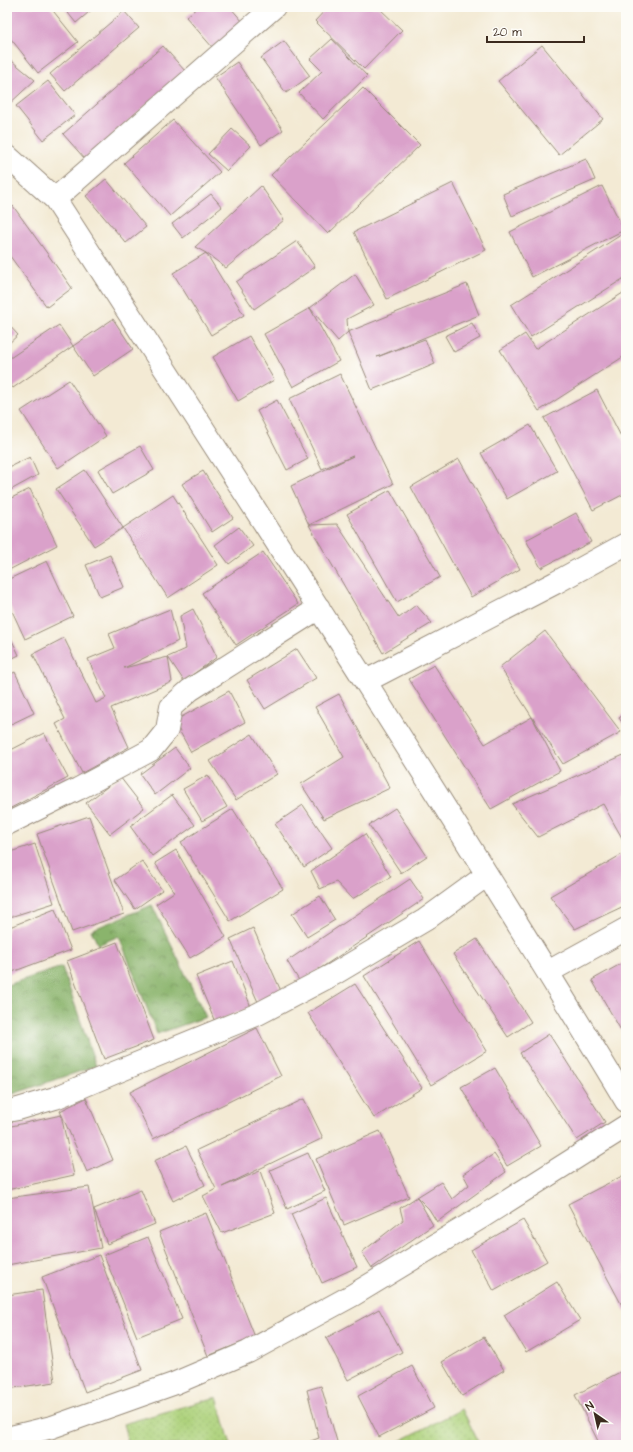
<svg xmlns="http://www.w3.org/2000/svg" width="633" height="1452" viewBox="0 0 633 1452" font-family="'Architects Daughter',sans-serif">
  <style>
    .grass { fill: url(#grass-dots); stroke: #747e4d }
    .forest { fill: url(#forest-crowns); stroke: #626f45 }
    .building { fill: #daa1ca }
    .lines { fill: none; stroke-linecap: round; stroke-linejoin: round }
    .street-casing { stroke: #978a79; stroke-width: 24 }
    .street { stroke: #fff; stroke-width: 22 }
  </style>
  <defs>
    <pattern id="grass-dots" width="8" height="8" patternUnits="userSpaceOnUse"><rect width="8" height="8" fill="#add27c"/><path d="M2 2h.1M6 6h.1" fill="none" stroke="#96b46b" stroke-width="1.8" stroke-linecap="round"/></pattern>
    <pattern id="forest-crowns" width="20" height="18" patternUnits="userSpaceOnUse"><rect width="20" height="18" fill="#8ab46c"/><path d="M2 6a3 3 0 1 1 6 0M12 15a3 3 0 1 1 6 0" fill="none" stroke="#729358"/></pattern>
  </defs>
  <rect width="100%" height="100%" fill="#fdfcf7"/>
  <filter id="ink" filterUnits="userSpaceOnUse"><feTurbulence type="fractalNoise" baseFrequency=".025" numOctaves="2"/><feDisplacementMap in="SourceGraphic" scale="8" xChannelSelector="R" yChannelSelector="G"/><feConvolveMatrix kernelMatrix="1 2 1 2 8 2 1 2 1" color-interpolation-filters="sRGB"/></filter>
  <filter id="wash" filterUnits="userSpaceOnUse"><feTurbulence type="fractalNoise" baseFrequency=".012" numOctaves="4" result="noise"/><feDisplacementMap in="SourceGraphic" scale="16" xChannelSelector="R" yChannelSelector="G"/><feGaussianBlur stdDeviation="0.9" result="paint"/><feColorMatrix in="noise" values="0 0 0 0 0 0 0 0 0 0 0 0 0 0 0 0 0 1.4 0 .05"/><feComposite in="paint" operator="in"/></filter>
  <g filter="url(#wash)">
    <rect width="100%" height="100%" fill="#f3ead4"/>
    <path class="grass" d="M217 1397 231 1445H129L123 1424Z
      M462 1409 480 1445H392Z"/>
    <path class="forest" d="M152 905 206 1017 157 1034 119 936 98 945 91 930Z
      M62 967 96 1066 7 1096V985Z"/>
    <g id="blocks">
      <path class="building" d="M14 7H50L78 42 38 73 7 34V13Z
        M65 7H95L76 23 64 8Z
        M198 7H230L243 22 213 48 186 17Z
        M328 7H378L402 30 364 69 315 21Z
        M124 11 139 28 65 91 50 74Z
        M332 39 367 76 323 119 299 93 322 71 310 59Z
        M284 41 310 76 286 93 261 58Z
        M542 45 603 119 559 155 498 81Z
        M163 46 185 71 85 159 63 134Z
        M7 57 35 80 7 106Z
        M237 62 283 130 261 145 215 77Z
        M48 81 75 115 43 140 16 106Z
        M363 88 420 145 328 234 271 175Z
        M173 120 220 172 170 216 124 163Z
        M232 129 251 146 227 171 208 154Z
        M586 159 595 180 512 216 503 194Z
        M106 179 146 227 126 243 86 196Z
        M453 183 486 250 387 299 354 232Z
        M261 186 284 220 226 268 206 253 195 247Z
        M602 186 624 230 532 277 510 232Z
        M211 194 222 207 183 238 172 224Z
        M13 206 72 288 47 307 7 252V210Z
        M624 233 626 236V277L531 337 511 305Z
        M297 241 315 267 254 309 236 282Z
        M206 253 244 315 211 335 173 273Z
        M355 274 374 305 347 319 348 332 338 341 310 308 339 361 293 387 264 334 310 308Z
        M467 284 479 315 377 357 425 339 435 364 372 390 348 332Z
        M626 291V355L539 411 500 350 525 334 535 349Z
        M113 319 133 349 93 376 73 346Z
        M7 323 18 335 7 345Z
        M472 323 480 338 454 352 445 336Z
        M59 325 73 346 13 388 7 380V360Z
        M249 336 274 380 238 401 213 357Z
        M340 374 393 484 309 525 291 486 353 456 322 469 289 399Z
        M69 380 106 436 58 468 21 411Z
        M597 390 626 446V493L593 510 544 418Z
        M277 400 308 459 287 470 257 411Z
        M530 425 557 471 507 499 481 453Z
        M140 446 154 470 112 494 98 470Z
        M30 457 38 475 7 492V468Z
        M459 459 520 569 471 597 411 487Z
        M85 470 123 528 173 495 218 565 168 598 123 528 94 546 56 489Z
        M203 471 233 518 212 532 182 484Z
        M30 489 57 545 7 571V500Z
        M390 490 440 577 397 602 347 514Z
        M576 513 591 542 541 568 526 540Z
        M337 524 399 618 416 605 432 623 383 653 309 525Z
        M239 527 253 546 229 564 215 545Z
        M263 552 298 604 236 645 202 593Z
        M110 555 124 587 100 597 86 565Z
        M47 561 73 616 25 639 7 600V580Z
        M170 609 178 641 124 668 168 657 172 682 111 708 129 747 82 773 56 724 65 719 33 654 64 638 96 703 106 698 88 659 115 648 109 634Z
        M193 609 217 657 184 681 168 657 186 649 180 616Z
        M7 630 19 655 7 661Z
        M545 631 621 732 563 764 532 717 560 771 491 809 409 679 434 665 485 744 532 717 500 667Z
        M297 649 316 678 265 709 247 680Z
        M15 672 34 713 7 726V676Z
        M229 691 245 722 191 752 174 721Z
        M339 694 390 788 324 819 301 784 344 757 315 707Z
        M626 713V728L619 718Z
        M44 733 68 778 7 810V752Z
        M252 734 277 774 236 800 210 761Z
        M175 748 190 768 155 795 140 774Z
        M626 754V845L603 804 538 837 512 804Z
        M208 775 227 807 202 821 183 789Z
        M120 777 144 808 110 834 86 803Z
        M172 795 195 825 152 856 130 826Z
        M303 805 332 848 304 867 275 824Z
        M395 808 427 856 401 873 369 825Z
        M233 809 283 889 230 921 181 842Z
        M89 816 124 914 72 932 37 834Z
        M365 834 391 877 352 899 336 882 320 889 311 871Z
        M35 844 54 903 7 918V853Z
        M176 850 226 937 190 958 156 904 174 892 155 863Z
        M626 852V905L575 929 550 896Z
        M142 861 162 890 135 909 115 880Z
        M410 879 424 899 300 982 287 961Z
        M320 896 335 920 307 937 292 914Z
        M55 909 71 950 7 974V928Z
        M253 928 281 991 258 1002 230 939Z
        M477 939 531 1022 508 1037 453 954Z
        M419 941 487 1051 431 1085 364 976Z
        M117 942 154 1040 104 1059 67 961Z
        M233 961 251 1007 215 1022 196 976Z
        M626 961V1039L592 980Z
        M355 984 422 1088 374 1118 308 1013Z
        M257 1028 281 1076 153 1139 130 1092Z
        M549 1034 605 1122 577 1140 520 1053Z
        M495 1068 541 1146 507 1166 461 1087Z
        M86 1098 113 1160 87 1172 60 1111Z
        M304 1099 323 1138 222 1187 260 1171 275 1213 222 1233 203 1196 216 1189 197 1150Z
        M61 1115 74 1175 7 1190V1127Z
        M380 1131 409 1197 344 1225 316 1159Z
        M186 1146 205 1185 173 1201 154 1161Z
        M308 1153 325 1191 287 1209 270 1170Z
        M494 1154 506 1172 437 1222 429 1209 417 1197 441 1182 452 1199 469 1185 463 1174Z
        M626 1174V1313L568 1204Z
        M89 1187 101 1248 7 1265V1198Z
        M141 1190 155 1224 107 1244 94 1209Z
        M417 1197 433 1225 372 1268 362 1252 403 1220 400 1208Z
        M326 1198 357 1267 322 1283 291 1214Z
        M206 1213 255 1337 208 1356 159 1232Z
        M523 1220 547 1261 494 1291 471 1250Z
        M148 1237 182 1319 137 1337 104 1255Z
        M99 1255 142 1370 85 1392 42 1277Z
        M557 1282 580 1320 526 1352 504 1315Z
        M42 1290 55 1382 7 1389V1295Z
        M379 1309 402 1352 348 1380 326 1338Z
        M484 1337 504 1370 462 1396 442 1362Z
        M412 1366 434 1408 379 1437 358 1396Z
        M626 1369V1445H600L575 1395Z
        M321 1386 338 1445H300L319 1438 307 1390Z"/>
    </g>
  </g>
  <g filter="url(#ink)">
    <use href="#blocks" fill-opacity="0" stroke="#978a79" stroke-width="1"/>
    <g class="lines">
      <g class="street-casing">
        <path id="street" d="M7 156 55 199C248 498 442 796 626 1101
          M55 199 274 7
          M366 681 555 583 626 544
          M7 824 78 789 151 750 167 730 171 707 190 690 319 608
          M548 972 626 929
          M7 1111 18 1109 55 1098 114 1073 256 1015 334 974 425 920 487 875
          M7 1438 52 1427 173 1384 248 1352 353 1295 482 1217 626 1126"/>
      </g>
      <use href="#street" class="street"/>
    </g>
  </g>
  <rect width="633" height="1452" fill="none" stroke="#fdfcf7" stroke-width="24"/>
  <g transform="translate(595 1414) rotate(326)" stroke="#fdfcf7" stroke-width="3" paint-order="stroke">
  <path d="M0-3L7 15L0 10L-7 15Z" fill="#3b2a1e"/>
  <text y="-6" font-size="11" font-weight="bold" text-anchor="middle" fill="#3b2a1e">N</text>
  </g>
  <path d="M487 36v6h97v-6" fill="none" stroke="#3b2a1e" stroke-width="2"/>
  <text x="493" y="36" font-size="12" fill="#3b2a1e" stroke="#fdfcf7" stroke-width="3" paint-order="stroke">20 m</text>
</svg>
